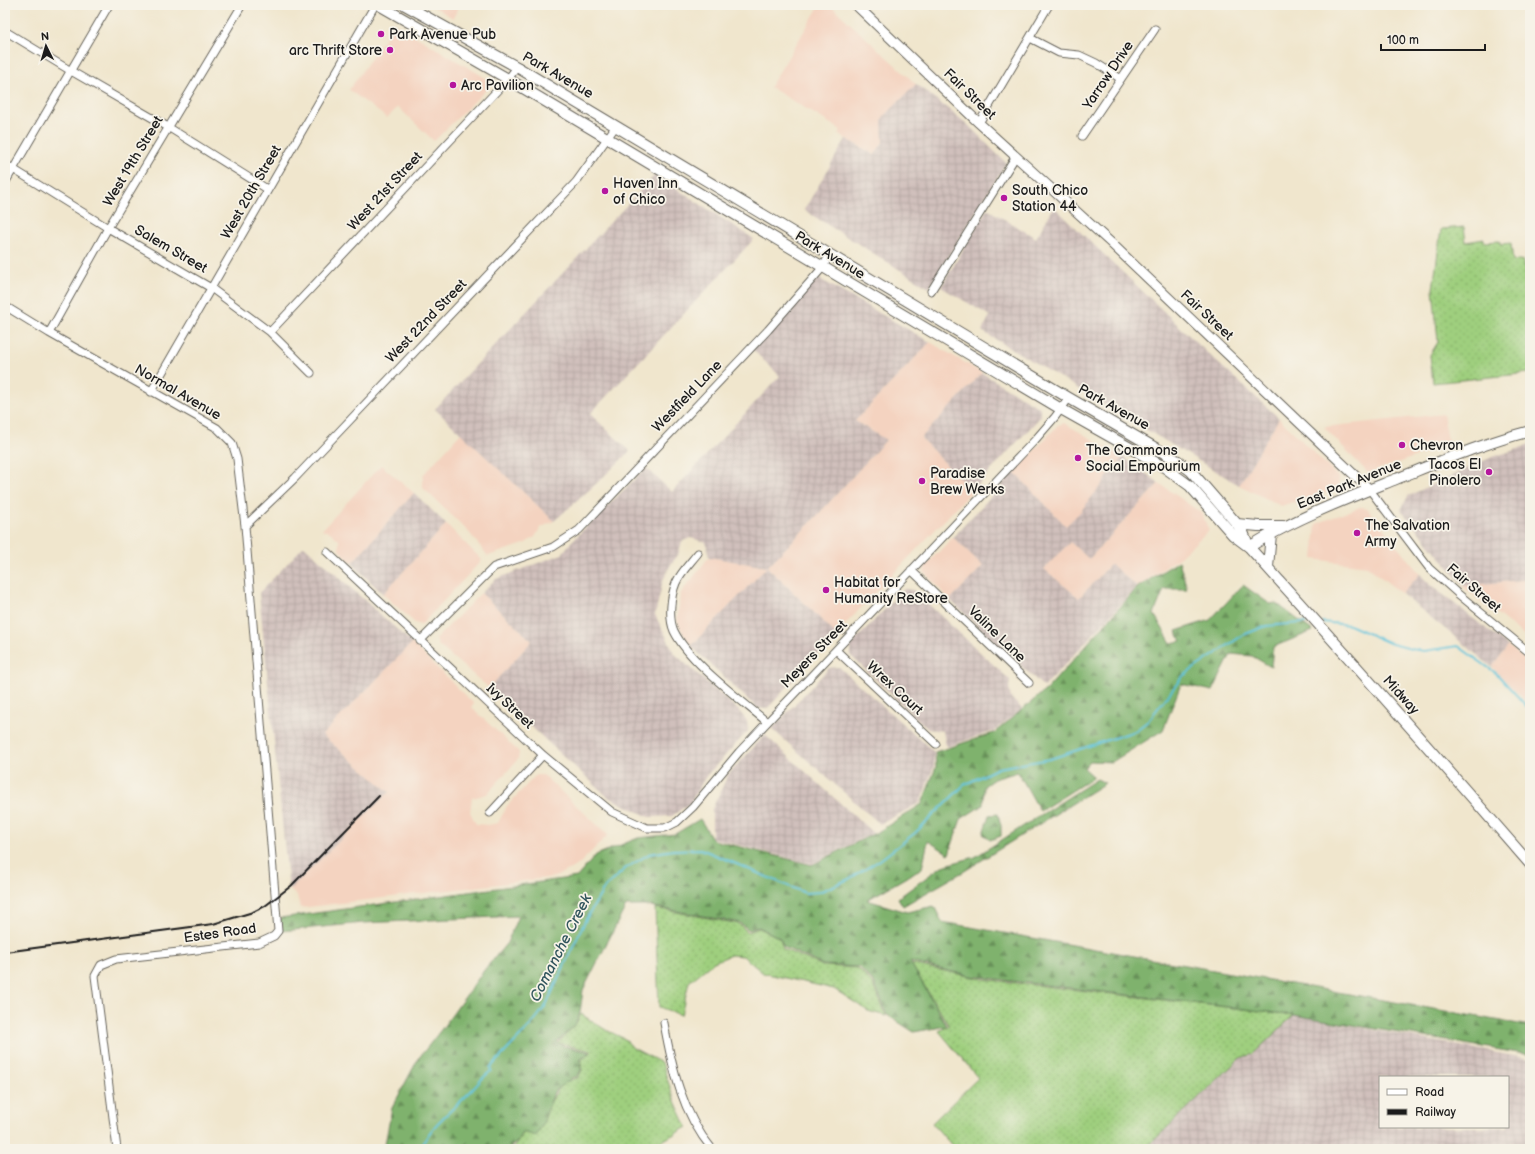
<svg xmlns="http://www.w3.org/2000/svg" width="1535" height="1154" viewBox="0 0 1535 1154" font-family="'Balsamiq Sans',sans-serif">
  <style>
    .built { fill: #f4d3c0 }
    .industrial { fill: url(#industrial-grid); fill-rule: evenodd }
    .grass { fill: url(#grass-dots); stroke: #5e764d }
    .forest { fill: url(#forest-firs); stroke: #4e6744 }
    .lines { fill: none; stroke-linecap: round; stroke-linejoin: round }
    .stream { stroke: #5cc2da; stroke-width: 2 }
    .minor-casing { stroke: #66635a; stroke-width: 9 }
    .tertiary-casing { stroke: #66635a; stroke-width: 11 }
    .secondary-casing { stroke: #66635a; stroke-width: 12 }
    .minor { stroke: #fff; stroke-width: 7 }
    .tertiary { stroke: #fff; stroke-width: 9 }
    .secondary { stroke: #fff; stroke-width: 10 }
    .rail { stroke: #1c1c1c; stroke-width: 2 }
    .poi-dot { fill: #b5179e; stroke: #f7f3e8; stroke-width: 1.5 }
    .labels { text-anchor: middle; dominant-baseline: central; stroke-width: 3.5; stroke-linejoin: round; paint-order: stroke }
    .poi-label { font-size: 14px; fill: #1c1c1c; stroke: #f7f3e8; text-anchor: start }
    .street-label { font-size: 14px; fill: #1c1c1c; stroke: #f7f3e8 }
    .water-label { font-size: 15px; font-style: italic; fill: #32565e; stroke: #f7f3e8 }
  </style>
  <defs>
    <pattern id="industrial-grid" width="8" height="8" patternUnits="userSpaceOnUse"><rect width="8" height="8" fill="#d0c0bc"/><path d="M0 4h8M4 0v8" fill="none" stroke="#b2a4a1"/></pattern>
    <pattern id="grass-dots" width="8" height="8" patternUnits="userSpaceOnUse"><rect width="8" height="8" fill="#9fcf7e"/><path d="M2 2h.1M6 6h.1" fill="none" stroke="#88b16c" stroke-width="1.8" stroke-linecap="round"/></pattern>
    <pattern id="forest-firs" width="22" height="20" patternUnits="userSpaceOnUse"><rect width="22" height="20" fill="#7fb26d"/><path d="M5 1l3.5 6h-7zM16 11l3.5 6h-7z" fill="#679059"/></pattern>
  </defs>
  <rect width="100%" height="100%" fill="#f7f3e8"/>
  <filter id="ink" filterUnits="userSpaceOnUse"><feTurbulence type="fractalNoise" baseFrequency=".025" numOctaves="2"/><feDisplacementMap in="SourceGraphic" scale="8" xChannelSelector="R" yChannelSelector="G"/><feConvolveMatrix kernelMatrix="1 2 1 2 8 2 1 2 1" color-interpolation-filters="sRGB"/></filter>
  <filter id="wash" filterUnits="userSpaceOnUse"><feTurbulence type="fractalNoise" baseFrequency=".012" numOctaves="4" result="noise"/><feDisplacementMap in="SourceGraphic" scale="16" xChannelSelector="R" yChannelSelector="G"/><feGaussianBlur stdDeviation="0.9" result="paint"/><feColorMatrix in="noise" values="0 0 0 0 0 0 0 0 0 0 0 0 0 0 0 0 0 1.4 0 .05"/><feComposite in="paint" operator="in"/></filter>
  <g filter="url(#wash)">
    <rect width="100%" height="100%" fill="#f0e6cd"/>
    <path class="built" d="M431 5H460L453 18Z
      M820 5H830L916 84 883 119V142L875 155 838 134 841 130 770 87Z
      M395 24 489 80 490 86 434 141 398 107 387 118 349 90Z
      M930 342 982 373 921 438 972 491 836 634 767 567 691 646 683 634 677 621 681 593 709 557 767 567 814 519 886 440 855 421Z
      M1443 414 1449 445 1368 473 1324 427Z
      M1279 418 1337 476 1339 479 1338 488 1296 504 1293 502 1281 506 1239 485Z
      M1064 423 1123 457 1081 512 1066 526 1014 472 1058 425Z
      M461 433 554 521 540 528 535 537 524 544 488 556 467 530 423 488V475Z
      M381 465 414 493 352 563 339 550V540L330 532 322 530Z
      M1159 483 1201 513 1209 530 1180 557 1137 587 1111 564 1079 598 1044 569 1070 542 1089 559Z
      M1360 507 1367 508 1420 574 1402 594 1367 566 1313 559 1316 524Z
      M446 524 482 560 421 625 415 623 383 594Z
      M953 537 983 566 950 600 924 572 926 565Z
      M1530 579V640L1462 586H1464Z
      M481 593 532 641 489 688 438 645 436 639Z
      M412 643 474 704 471 707 519 752 518 759 487 794 472 798 470 812 476 824 488 825 498 823 507 806 536 775H543L608 835 578 865 555 877 300 908 297 895 289 890 389 792 322 735Z
      M1508 646 1530 664V706L1492 667Z"/>
    <path class="industrial" d="M916 84 967 124 1006 163 929 288 804 210 846 139 875 155 883 142 882 119Z
      M655 175 754 239 590 414 630 451 597 483 554 521 435 409Z
      M1054 207 1219 364 1279 418 1239 485 982 331 990 316 941 287 987 209 1036 238Z
      M818 278 930 342 855 421 886 440 814 519 767 567 836 634 767 709 757 708 691 646 767 567 709 557 706 542 691 538 682 541 678 555 671 564 663 580 655 615 675 654 739 711 747 721 748 731 706 776 690 803 672 816 649 817 608 797 489 688 532 641 481 593 496 579 562 554 571 542 646 468 672 492 780 376 752 349Z
      M982 373 1041 409V416L972 491 921 438Z
      M1530 445V579L1464 586 1401 510 1408 496 1490 458Z
      M1123 457 1159 483 1089 559 1070 542 1044 569 1079 598 1111 564 1137 587 1044 687 950 600 983 566 953 537 1014 472 1066 526 1081 511Z
      M414 493 446 524 383 594 352 563Z
      M304 546 412 643 322 735 389 792 289 890 259 593Z
      M1420 574 1427 582 1508 646 1492 667 1402 594Z
      M904 589 913 590 1010 680 1009 688 1011 698 1022 709 994 731 946 747 943 731 928 729 850 655V646Z
      M839 667 934 752V766L920 803 880 824 772 729 829 668Z
      M765 735 873 833 812 864 712 838V809L728 775Z
      M1294 1015 1530 1059V1149H1150L1147 1146 1240 1058 1253 1054ZM1380 1077H1508V1127H1380Z"/>
    <path class="grass" d="M1464 227 1466 242 1484 239V242L1500 241V244L1511 243 1513 261 1522 260 1530 284V373L1433 383 1430 355 1438 342 1433 289 1441 229Z
      M655 908 739 924 748 932 759 928 780 938 783 949 823 966 858 968 874 985 886 1016 868 1011 834 989 763 973 743 956 731 955 714 962 689 982 681 1015 659 1007Z
      M911 964 982 979 1294 1015 1253 1054 1240 1058 1148 1146 1150 1149H955L932 1123 978 1078 939 1031 949 1026Z
      M581 1014 606 1030 625 1039 633 1048 662 1063 674 1099 687 1127 648 1149H509L514 1147 524 1132 536 1136C548 1117 551 1081 578 1078L582 1070 581 1060 592 1051 558 1043 575 1025Z"/>
    <path class="forest" d="M1179 561 1187 589H1164L1154 614 1171 643 1181 641 1176 631 1210 620 1243 585 1270 604 1276 603 1313 631 1273 647 1271 667 1252 656 1231 654 1213 691 1181 684 1163 730 1112 762 1090 761 1084 768 1094 777 1040 811 1018 772 994 779 984 786 983 805 961 819 949 854 928 841 922 868 867 900 907 912 934 906 942 922 1530 1026V1055L1294 1015 971 976 910 962 947 1026 914 1032 887 1015 875 984 859 967 823 965 784 947 780 938 759 927 749 930 740 923 650 906H626L583 990 580 1013 575 1025 557 1042 563 1046 590 1052 580 1060 581 1070 577 1077H573L554 1092 542 1126 536 1136 523 1132 517 1142 508 1149H384L392 1108 418 1059 444 1026 485 969 507 943 518 916 364 923 282 931 280 918 577 877 596 855 638 838 675 834 700 819 713 840 812 865 881 830 922 804 936 767 935 752 994 733 1047 689 1138 587Z
      M1097 779 1105 783 963 872 903 906 898 898 942 866 975 857Z
      M998 814 1001 826V836L990 840 983 834 989 815Z"/>
    <g class="lines">
      <path class="stream" d="M1322 622 1349 625 1392 644 1411 649 1424 651 1458 646 1496 673 1530 710
        M421 1149C429 1126 451 1112 467 1095 476 1087 481 1078 491 1071L490 1068 531 1025 545 1007 586 919 605 887 626 868 649 854 673 850 701 849 805 893 819 892 849 879 880 860 915 833 964 785 998 768 1050 759 1135 731 1148 721 1183 676 1243 635 1266 626 1311 622"/>
    </g>
  </g>
  <g filter="url(#ink)">
    <g class="lines">
      <g class="minor-casing">
        <path id="minor" d="M5 31 71 71 168 127 267 189
          M1030 38 1059 53 1079 55 1096 63 1121 79
          M979 123 1049 5
          M1082 136 1155 29
          M5 164 108 228 211 288 270 332 311 373
          M5 183 109 5
          M931 291 1016 156
          M5 306 49 333 217 428 232 443 237 459 245 526 278 931 274 936 259 943 116 959 101 965 95 976 117 1149
          M270 332 508 79 517 67
          M49 333 108 228 242 5
          M151 392 375 5
          M1370 490 1429 568 1457 593 1530 653
          M245 526 295 478 576 182 616 126
          M327 552 543 755 612 812 647 828H665L677 822 693 807 739 752 1035 440 1055 417 1069 398
          M698 553C691 562 680 573 676 583 671 595 668 618 674 631 689 662 740 699 767 722
          M911 570 1029 683
          M420 641 494 567 553 547 579 530 768 330 823 267 830 254
          M836 650 936 744
          M490 813 543 755
          M664 1023C672 1068 682 1113 712 1149"/>
      </g>
      <g class="tertiary-casing">
        <path id="tertiary" d="M856 5 979 123 1111 243 1370 490"/>
      </g>
      <g class="secondary-casing">
        <path id="secondary" d="M379 5 508 79 1061 409 1164 467 1190 486 1233 535 1249 547C1344 652 1437 757 1530 864
          M405 5 517 67 1069 398 1178 461 1191 471 1237 524 1243 532 1249 547
          M1237 524 1258 526H1283
          M1249 547C1296 518 1346 499 1396 479 1439 462 1484 443 1530 431
          M1268 567 1271 534"/>
      </g>
      <use href="#minor" class="minor"/>
      <use href="#tertiary" class="tertiary"/>
      <use href="#secondary" class="secondary"/>
      <path class="rail" d="M5 952 213 924 253 912 265 906 291 886 379 796"/>
    </g>
  </g>
  <g class="poi-dot">
    <circle cx="381" cy="34" r="4"/>
    <circle cx="390" cy="50" r="4"/>
    <circle cx="453" cy="85" r="4"/>
    <circle cx="605" cy="191" r="4"/>
    <circle cx="1004" cy="198" r="4"/>
    <circle cx="1402" cy="445" r="4"/>
    <circle cx="1078" cy="458" r="4"/>
    <circle cx="1489" cy="472" r="4"/>
    <circle cx="922" cy="481" r="4"/>
    <circle cx="1357" cy="533" r="4"/>
    <circle cx="826" cy="590" r="4"/>
  </g>
  <g class="labels">
    <g class="poi-label">
      <text x="389" y="34">Park Avenue Pub</text>
      <text x="382" y="50" text-anchor="end">arc Thrift Store</text>
      <text x="461" y="85">Arc Pavilion</text>
      <text x="613" y="183">Haven Inn<tspan x="613" dy="16">of Chico</tspan></text>
      <text x="1012" y="190">South Chico<tspan x="1012" dy="16">Station 44</tspan></text>
      <text x="1410" y="445">Chevron</text>
      <text x="1086" y="450">The Commons<tspan x="1086" dy="16">Social Empourium</tspan></text>
      <text x="1481" y="464" text-anchor="end">Tacos El<tspan x="1481" dy="16">Pinolero</tspan></text>
      <text x="930" y="473">Paradise<tspan x="930" dy="16">Brew Werks</tspan></text>
      <text x="1365" y="525">The Salvation<tspan x="1365" dy="16">Army</tspan></text>
      <text x="834" y="582">Habitat for<tspan x="834" dy="16">Humanity ReStore</tspan></text>
    </g>
    <g class="street-label">
      <text transform="translate(558 75) rotate(30)">Park Avenue</text>
      <text transform="translate(1108 75) rotate(-56)">Yarrow Drive</text>
      <text transform="translate(970 94) rotate(44)">Fair Street</text>
      <text transform="translate(133 161) rotate(-59)">West 19th Street</text>
      <text transform="translate(385 191) rotate(-47)">West 21st Street</text>
      <text transform="translate(251 192) rotate(-60)">West 20th Street</text>
      <text transform="translate(171 249) rotate(30)">Salem Street</text>
      <text transform="translate(830 255) rotate(31)">Park Avenue</text>
      <text transform="translate(1207 315) rotate(43)">Fair Street</text>
      <text transform="translate(426 321) rotate(-46)">West 22nd Street</text>
      <text transform="translate(178 392) rotate(30)">Normal Avenue</text>
      <text transform="translate(687 396) rotate(-46)">Westfield Lane</text>
      <text transform="translate(1114 407) rotate(29)">Park Avenue</text>
      <text transform="translate(1349 484) rotate(-22)">East Park Avenue</text>
      <text transform="translate(1474 588) rotate(41)">Fair Street</text>
      <text transform="translate(997 634) rotate(44)">Valine Lane</text>
      <text transform="translate(814 654) rotate(-46)">Meyers Street</text>
      <text transform="translate(895 688) rotate(43)">Wrex Court</text>
      <text transform="translate(1401 695) rotate(48)">Midway</text>
      <text transform="translate(510 706) rotate(43)">Ivy Street</text>
      <text transform="translate(220 933) rotate(-8)">Estes Road</text>
    </g>
    <g class="water-label">
      <text transform="translate(561 948) rotate(-63)">Comanche Creek</text>
    </g>
  </g>
  <rect width="1535" height="1154" fill="none" stroke="#f7f3e8" stroke-width="20"/>
  <rect x="1379" y="1076" width="130" height="52" fill="#f7f3e8" stroke="#9f9d96"/>
  <rect x="1387" y="1089" width="20" height="6" fill="#ffffff" stroke="#9f9d96"/>
  <text x="1415" y="1096" font-size="12" fill="#1c1c1c">Road</text>
  <rect x="1387" y="1109" width="20" height="6" fill="#1c1c1c" stroke="#9f9d96"/>
  <text x="1415" y="1116" font-size="12" fill="#1c1c1c">Railway</text>
  <g transform="translate(46 46) rotate(355)" stroke="#f7f3e8" stroke-width="3" paint-order="stroke">
  <path d="M0-3L7 15L0 10L-7 15Z" fill="#1c1c1c"/>
  <text y="-6" font-size="11" font-weight="bold" text-anchor="middle" fill="#1c1c1c">N</text>
  </g>
  <path d="M1381 44v6h104v-6" fill="none" stroke="#1c1c1c" stroke-width="2"/>
  <text x="1387" y="44" font-size="12" fill="#1c1c1c" stroke="#f7f3e8" stroke-width="3" paint-order="stroke">100 m</text>
</svg>
